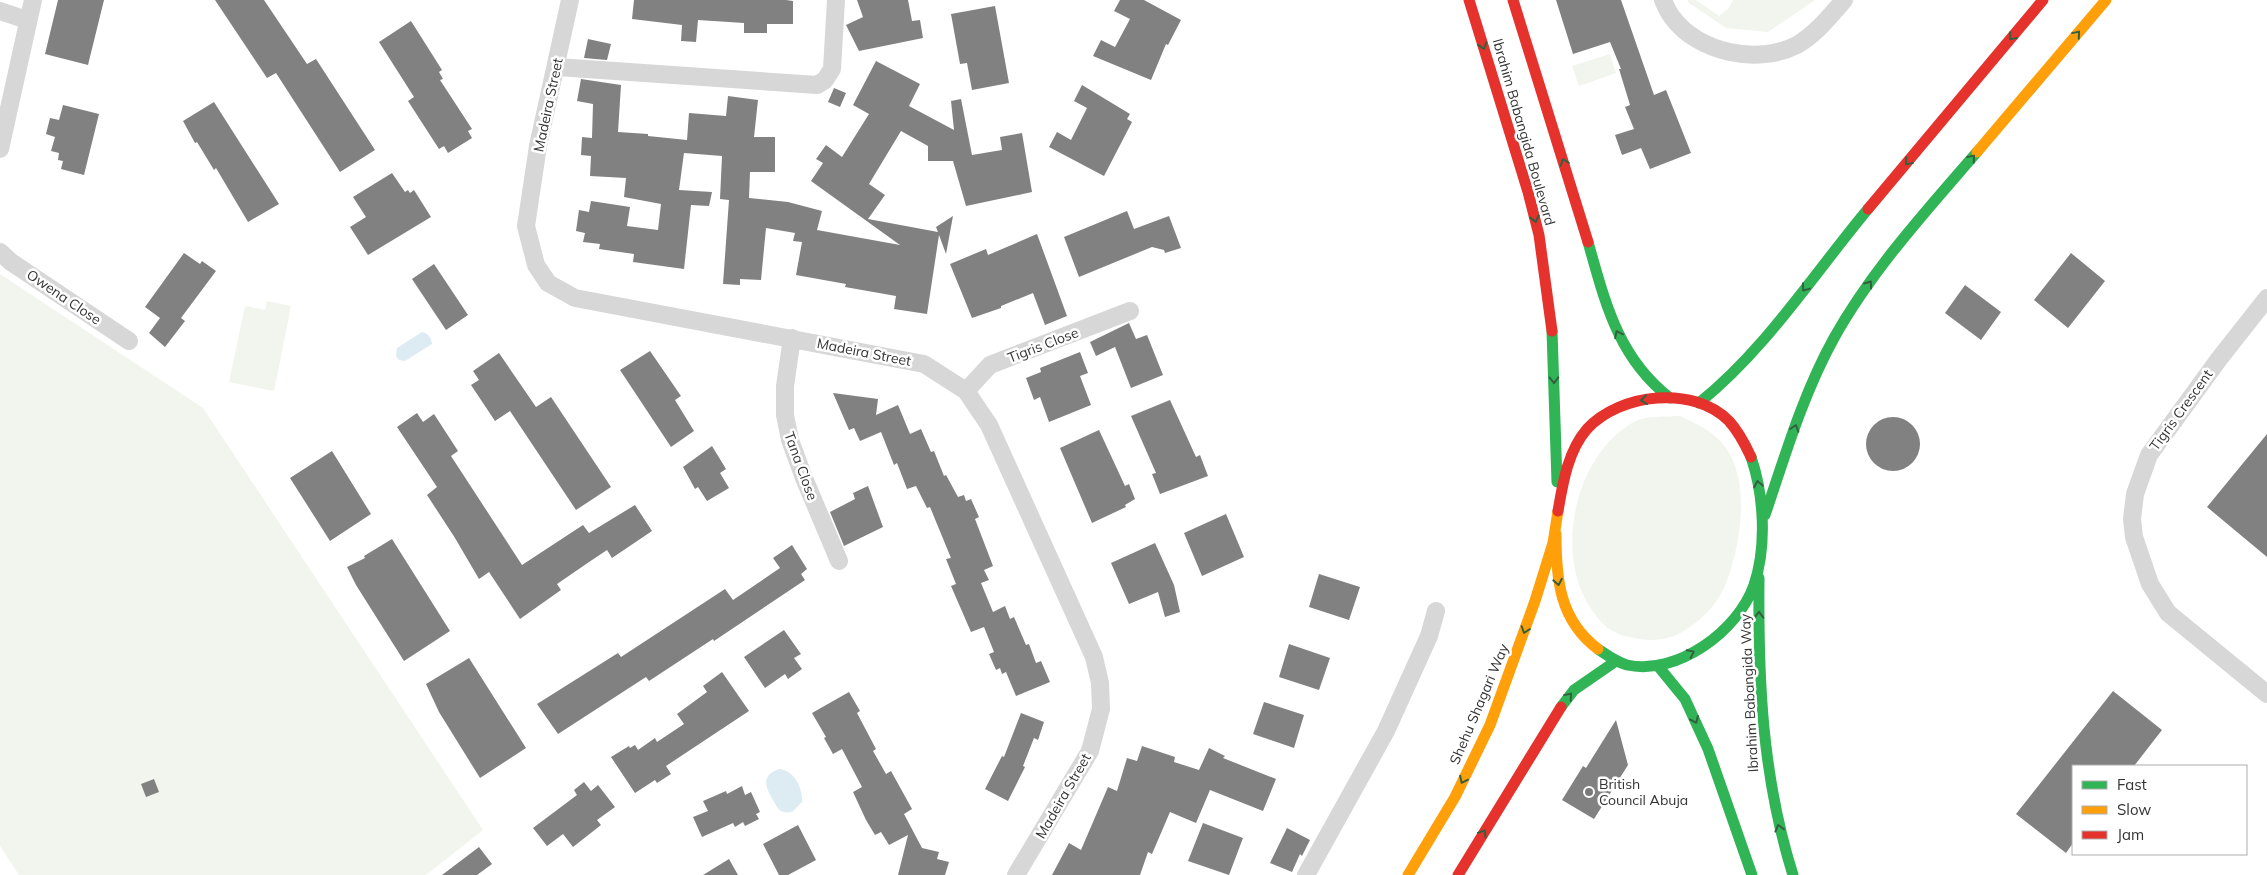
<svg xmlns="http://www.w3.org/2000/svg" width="2267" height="875" viewBox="0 0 2267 875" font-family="Mulish,sans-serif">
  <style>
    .green { fill: #f1f5ed }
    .water { fill: #ddebf3 }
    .building { fill: #818181 }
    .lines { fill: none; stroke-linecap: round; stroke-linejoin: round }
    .street { stroke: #d7d7d7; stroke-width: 18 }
    .fast { stroke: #30b455; stroke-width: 11 }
    .slow { stroke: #ff9f0a; stroke-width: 11 }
    .jam { stroke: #e5322d; stroke-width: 11 }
    .oneway { stroke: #32603f }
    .poi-dot { fill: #7a7a7a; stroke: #fff; stroke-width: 2 }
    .labels { text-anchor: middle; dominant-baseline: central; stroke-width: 5; stroke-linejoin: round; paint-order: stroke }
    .street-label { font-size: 14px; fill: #333; stroke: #fff }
    .poi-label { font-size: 14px; fill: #333; stroke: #fff; text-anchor: start }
  </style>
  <rect width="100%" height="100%" fill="#fff"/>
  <path class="green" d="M1687 0H1696L1719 16 1728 9 1733 0H1815L1768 32 1726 28 1689 3Z
    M1610 54 1616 73 1579 86 1572 66Z
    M0 274 203 408 483 830 426 875H19L0 846Z
    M267 301 291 306 274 391 229 382 245 306 265 310Z
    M1680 416C1697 424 1715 432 1726 448 1748 479 1742 531 1732 565 1724 596 1709 616 1682 632 1669 640 1649 642 1635 638 1629 637 1622 636 1617 633 1604 628 1595 615 1588 604 1555 549 1576 456 1632 423 1645 415 1664 417 1680 416Z"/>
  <path class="water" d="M422 332C429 334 431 337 432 344L405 361 399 360 396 356 397 348Z
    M779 769C794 770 803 788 802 802L792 812C789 812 786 813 784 812 778 811 776 805 773 800 765 787 761 775 779 769Z"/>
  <path class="building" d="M58 0H104L88 65 45 54Z
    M215 0H264L307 64 316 59 375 150 340 172 276 73 267 78Z
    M634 0H786L793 1V24H767V33H744V23L698 20 696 42 681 41 682 25 632 19Z
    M857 0H908L912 21 920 20 923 38 859 51 846 25 863 17Z
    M1120 0H1144L1181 20 1168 45 1166 44 1151 80 1093 56 1101 40 1115 47 1130 19 1114 11Z
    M1556 0H1621L1654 95 1666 90 1691 153 1650 169 1641 148 1622 155 1615 135 1634 129 1625 107 1630 105 1619 69H1621L1610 42 1573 54Z
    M995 6 1009 83 972 90 967 63 960 64 951 14Z
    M411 21 442 70 439 72 443 79 440 80 472 129 468 131 472 138 448 153 444 146 439 149 408 101 414 97 379 42Z
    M588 39 611 44 607 60 584 58Z
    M876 61 920 84 909 106 954 130 951 101 961 99 972 155 1002 150 1000 137 1022 133 1032 192 966 206 953 161H928V146L901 131 869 184 885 195 868 219 938 232 936 227 953 216 946 254 939 235 927 314 894 309 896 296 845 287 846 284 796 275 802 242 793 241 795 233 766 228 761 280 740 279V285L723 284 729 200 720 199 722 156 684 153 679 190 712 192 709 206 691 205 684 269 633 262 634 254 599 249 600 244 583 242 585 233 576 231 579 210 589 212 591 201 630 207 627 226 658 230 661 204 624 197 626 178 590 176 591 156 581 155 582 137 592 138 593 104 577 101 581 79 621 85 618 132 648 134V136L687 140 689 113 726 116 728 96 758 100 754 137H775V172H750L749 198 788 202 822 211 817 230 900 245 811 181 823 163 816 159 826 145 842 157 869 114 853 105Z
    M1082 85 1130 114 1127 119 1132 122 1104 176 1049 147 1057 132 1071 140 1087 108 1074 101Z
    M834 88 846 93 840 107 828 102Z
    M214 102 279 204 248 222 216 168 214 170 197 142 195 143 183 121Z
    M63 105 99 114 84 175 61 169 63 161 58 160 59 153 51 151 55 137 46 134 50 118 59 120Z
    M392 173 405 192 408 190 410 193 414 190 431 217 368 255 350 227 366 217 353 197Z
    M1127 211 1134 229 1169 216 1181 248 1165 253 1164 250 1152 247 1079 277 1064 237Z
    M1037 234 1067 316 1045 325 1033 293 1001 306V308L972 318 950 264 986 249 988 255Z
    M184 253 200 264 202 261 216 271 181 318 185 321 165 347 149 333 160 318 145 307Z
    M2071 253 2105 281 2068 328 2034 300Z
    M434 264 468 315 446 330 412 279Z
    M1965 285 2001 312 1981 340 1945 313Z
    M1129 323 1136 339 1147 335 1163 375 1131 388 1115 347 1096 356 1090 342Z
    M650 351 681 396 675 400 694 431 671 447 620 370Z
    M1080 352 1088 373 1080 376 1091 405 1049 422 1040 397 1034 400 1026 378 1041 372 1040 368Z
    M499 353 536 407 551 397 611 487 576 510 510 411 495 421 471 385 479 380 473 371Z
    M833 393 878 399 876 415 898 405 910 434 921 429 931 452 934 451 944 476 946 475 958 497 964 495 966 501 971 499 979 517 975 519 993 566 984 570 989 580 981 583 993 612 1005 606 1010 619 1014 617 1026 645 1029 644 1036 663 1041 661 1050 682 1016 696 1006 672 1002 674 1000 668 996 670 989 654 994 652 984 627 971 632 951 586 956 584 946 559 951 558 930 507 927 508 916 486 907 489 897 463 894 465 881 432 860 441 854 428 849 430Z
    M1170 400 1196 457 1200 455 1208 476 1160 494 1152 474 1156 473 1131 416Z
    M417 413 423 422 434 414 458 451 451 456 522 565 583 525 589 533 635 505 652 531 612 558 607 550 592 560 557 584 561 590 520 619 489 572 479 579 455 538 427 495 437 487 397 427Z
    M1866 444a27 27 0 1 1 54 0a27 27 0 1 1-54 0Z
    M1099 430 1125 486 1129 484 1135 499 1125 505 1126 507 1092 523 1060 448Z
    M2267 434V557L2207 507Z
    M712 446 726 469 720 473 729 488 707 501 698 487 695 489 683 467Z
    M332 451 371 514 330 541 290 478Z
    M868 486 883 527 844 546 830 512 855 499 853 493Z
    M1226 514 1244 557 1202 576 1184 533Z
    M392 539 450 631 404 661 356 585 347 567 365 558 364 556Z
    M1155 543 1174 585 1180 612 1165 617 1158 592 1129 604 1111 563Z
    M792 545 807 569 801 574 805 580 714 641 713 639 649 681 646 677 558 734 537 704 618 653 621 657 725 589 733 600 780 568 773 558Z
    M1319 574 1360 587 1349 620 1309 607Z
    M784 630 801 654 794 658 802 669 788 679 785 674 765 688 744 657Z
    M1289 644 1330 658 1319 690 1279 677Z
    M469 658 526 748 480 778 439 712 426 684Z
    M722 672 749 711 666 766 671 774 657 783 655 780 635 793 611 757 629 746 630 748 635 745 638 750 655 738 657 742 684 724 677 714 707 692 703 686Z
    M2113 691 2162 730 2134 766H2073V843L2066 853 2016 814Z
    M849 692 860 711 857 713 876 749 873 751 886 774 891 771 912 809 904 814 922 848 939 852 937 859 949 862 945 875H898L908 835 889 845 881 832 875 835 866 820 853 792 862 787 842 749 833 754 824 738 826 737 812 713Z
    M1264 702 1304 715 1294 748 1253 734Z
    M1021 713 1044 722 1038 740 1034 738 1023 766 1025 767 1008 801 985 789 1002 756 1004 757Z
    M1616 720 1628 765 1594 819 1562 800 1583 766 1586 768Z
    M1142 746 1175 757 1174 762 1199 770 1209 748 1225 756 1223 758 1276 779 1263 811 1210 790 1196 823 1170 812 1152 854 1148 852 1140 875H1052L1069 843 1081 850 1108 787 1117 791 1127 758 1137 761Z
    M154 779 159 792 146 797 141 784Z
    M584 782 591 791 598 785 615 807 597 820 601 825 573 847 563 834 547 846 533 828 577 795 574 790Z
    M742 786 745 795 751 792 760 812 756 814 759 819 745 826 743 822 735 827 733 823 702 837 693 817 708 811 703 801 726 791 727 794Z
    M1203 823 1243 838 1229 875 1188 861Z
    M798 825 816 860 788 875H779L763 844Z
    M1287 828 1310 840 1302 856 1300 854 1292 872 1270 863Z
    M479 847 492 864 477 875H442Z
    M729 859 738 875H703Z"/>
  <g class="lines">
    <path class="street" d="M570 0 538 146 526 226 536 265 548 283 575 298 924 364 966 391 989 425 1094 657 1100 683 1101 709 1090 751 1016 875
      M1663 0C1665 5 1668 12 1672 17 1698 53 1758 65 1797 45 1816 34 1830 16 1844 0
      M0 11 27 20
      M557 67 817 85 825 80 832 69 836 0
      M0 149 33 0
      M0 252 11 262 129 341
      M2267 298 2219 359 2149 455 2135 494 2132 519 2134 537 2150 584 2168 613 2267 694
      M792 338 785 386V415L790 440 804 478 839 561
      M966 391 990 365 1130 311
      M1306 875 1386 731 1429 636 1436 611"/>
    <path class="fast" d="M1588 242C1605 302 1618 358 1670 398
      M1552 331 1557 482
      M1699 403C1766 349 1813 275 1868 209
      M1765 515C1785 456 1803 394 1834 338 1872 270 1926 211 1977 152
      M1759 578C1758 681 1762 776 1793 875
      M1598 649C1607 655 1616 662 1627 665 1677 676 1738 631 1754 585 1767 546 1764 495 1751 457
      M1658 666 1685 699 1708 749 1752 875
      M1561 707 1574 690 1616 661"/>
    <path class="slow" d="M1977 152 2106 0
      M1556 534C1556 578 1559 620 1598 649
      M1408 875 1455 797 1490 725 1535 601 1553 543 1558 511"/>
    <path class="jam" d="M1469 0 1528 192 1539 235 1552 331
      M1513 0 1588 242
      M1868 209 2043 0
      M1558 511C1563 482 1568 451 1587 429 1620 393 1694 385 1729 421 1739 432 1745 444 1751 457
      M1458 875 1561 707"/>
  </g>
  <defs><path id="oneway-chevron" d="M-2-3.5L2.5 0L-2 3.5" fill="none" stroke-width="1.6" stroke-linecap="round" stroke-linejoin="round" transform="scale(1.25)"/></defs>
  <g class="oneway">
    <use href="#oneway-chevron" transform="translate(2077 34) rotate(-50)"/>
    <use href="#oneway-chevron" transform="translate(2012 37) rotate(130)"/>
    <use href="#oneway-chevron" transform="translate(1483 46) rotate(73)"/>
    <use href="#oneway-chevron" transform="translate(1972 158) rotate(-50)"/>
    <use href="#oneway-chevron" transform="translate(1564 162) rotate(-108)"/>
    <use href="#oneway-chevron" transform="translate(1908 162) rotate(130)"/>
    <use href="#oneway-chevron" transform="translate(1535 219) rotate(76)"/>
    <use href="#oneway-chevron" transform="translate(1869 284) rotate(-55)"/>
    <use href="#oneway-chevron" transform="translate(1805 288) rotate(127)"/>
    <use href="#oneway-chevron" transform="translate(1618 334) rotate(-116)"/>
    <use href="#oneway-chevron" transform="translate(1554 380) rotate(89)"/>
    <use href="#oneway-chevron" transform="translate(1644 400) rotate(173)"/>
    <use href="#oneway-chevron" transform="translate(1795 428) rotate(-72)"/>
    <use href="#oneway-chevron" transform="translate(1758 484) rotate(-101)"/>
    <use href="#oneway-chevron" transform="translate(1558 582) rotate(80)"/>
    <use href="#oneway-chevron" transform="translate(1759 615) rotate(-89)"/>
    <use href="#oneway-chevron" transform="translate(1525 630) rotate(108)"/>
    <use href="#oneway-chevron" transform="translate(1691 653) rotate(-26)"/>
    <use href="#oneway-chevron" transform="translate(1569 696) rotate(-50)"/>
    <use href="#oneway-chevron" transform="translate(1695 720) rotate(66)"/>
    <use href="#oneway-chevron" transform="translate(1463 780) rotate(116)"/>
    <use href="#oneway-chevron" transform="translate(1779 828) rotate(-105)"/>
    <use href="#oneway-chevron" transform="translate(1483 833) rotate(-59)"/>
  </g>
  <circle class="poi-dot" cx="1589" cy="792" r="5"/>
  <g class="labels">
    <g class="street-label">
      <text transform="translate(548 105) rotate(-78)">Madeira Street</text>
      <text transform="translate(1524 132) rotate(74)">Ibrahim Babangida Boulevard</text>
      <text transform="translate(64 297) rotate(34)">Owena Close</text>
      <text transform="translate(1043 345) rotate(-21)">Tigris Close</text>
      <text transform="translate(864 352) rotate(11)">Madeira Street</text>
      <text transform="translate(2181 410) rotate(-54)">Tigris Crescent</text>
      <text transform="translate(801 466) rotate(70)">Tana Close</text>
      <text transform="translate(1749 693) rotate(-93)">Ibrahim Babangida Way</text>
      <text transform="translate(1479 704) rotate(-67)">Shehu Shagari Way</text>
      <text transform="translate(1063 796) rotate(-60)">Madeira Street</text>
    </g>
    <g class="poi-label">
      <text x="1599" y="784">British<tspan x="1599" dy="16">Council Abuja</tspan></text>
    </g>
  </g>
  <rect x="2072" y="765" width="175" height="90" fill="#ffffff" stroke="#adadad"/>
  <rect x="2082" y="781" width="25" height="8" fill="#30b455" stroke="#adadad"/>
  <text x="2117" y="790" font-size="15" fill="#333333">Fast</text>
  <rect x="2082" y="806" width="25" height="8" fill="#ff9f0a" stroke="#adadad"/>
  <text x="2117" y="815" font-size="15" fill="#333333">Slow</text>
  <rect x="2082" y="831" width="25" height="8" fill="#e5322d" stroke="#adadad"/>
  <text x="2117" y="840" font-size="15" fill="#333333">Jam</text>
</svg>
